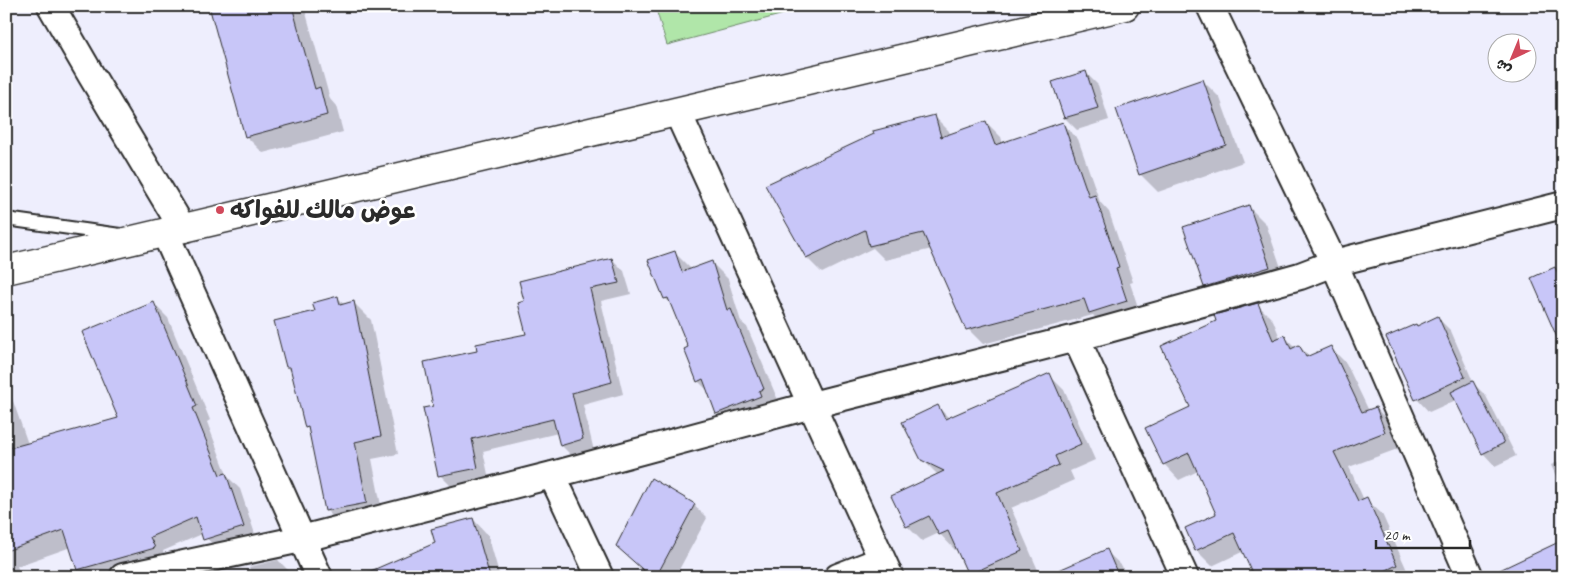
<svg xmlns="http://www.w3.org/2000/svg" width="1569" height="583" viewBox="0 0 1569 583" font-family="Caveat,'Playpen Sans Arabic',sans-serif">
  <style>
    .green { fill: #b0e6a9; stroke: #6e886a }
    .shadow { fill: #0003 }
    .building { fill: #c8c6f8; stroke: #2b2b2b }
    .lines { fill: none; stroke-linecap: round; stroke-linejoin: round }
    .service-casing { stroke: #2b2b2b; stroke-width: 16 }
    .minor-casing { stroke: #2b2b2b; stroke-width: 30 }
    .tertiary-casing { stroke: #2b2b2b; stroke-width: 31 }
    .service { stroke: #fff; stroke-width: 12 }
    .minor { stroke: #fff; stroke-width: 26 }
    .tertiary { stroke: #fff; stroke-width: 28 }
    .poi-dot { fill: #d1495b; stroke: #fff; stroke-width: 2 }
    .labels { text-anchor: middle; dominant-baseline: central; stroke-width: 5; stroke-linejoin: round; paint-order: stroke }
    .poi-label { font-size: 24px; font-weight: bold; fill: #2b2b2b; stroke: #fff; text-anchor: start }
  </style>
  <rect width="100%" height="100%" fill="#eeeefd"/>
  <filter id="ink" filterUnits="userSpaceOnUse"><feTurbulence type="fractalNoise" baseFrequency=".02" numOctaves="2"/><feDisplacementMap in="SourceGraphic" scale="10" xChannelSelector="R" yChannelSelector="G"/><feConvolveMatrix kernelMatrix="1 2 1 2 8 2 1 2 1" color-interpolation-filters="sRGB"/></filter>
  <g filter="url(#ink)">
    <path class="green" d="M655 6H814L667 45Z"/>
    <path class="shadow" d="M211 6H304L330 99 336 106 343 132 263 153 246 136Z
      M1086 73 1098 85 1109 120 1077 130 1065 118Z
      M1203 81 1220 98 1243 162 1158 192 1140 174Z
      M934 116 949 131 950 135 986 122 1001 137 1003 144 1063 124 1078 139 1100 202 1109 212 1133 282 1130 283 1141 316 1105 328 1093 315 983 344 968 329 932 249 885 260 873 248 822 273 807 258 767 186Z
      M1248 206 1266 224 1287 285 1223 304 1205 286Z
      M675 253 692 270 712 263 728 279 741 322 747 327 780 405 734 430 717 413 709 392 698 381 689 348 672 305 665 298Z
      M612 259 624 271 631 294 601 301 623 394 583 405 594 451 573 457 561 445 558 433 483 451 489 479 452 487 440 475 434 407 479 352 528 335Z
      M1563 266V346L1532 279Z
      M337 297 345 305 353 302 371 320 398 454 372 459 384 521 344 528 326 510 310 431 307 427 292 372 287 367 316 311Z
      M154 304 168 318 210 420 207 422 228 477 240 489 256 537 217 548 202 534 163 551 168 562 116 577H85L78 569 71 547 17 566 21 577H6V381L28 444 120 418Z
      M1258 305 1273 320 1280 338 1284 336 1296 348 1299 346 1310 357 1331 348 1346 363 1369 411 1376 408 1391 424 1400 448 1349 467 1364 500 1366 499 1382 514 1410 577H1256L1244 551 1212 566 1196 550 1218 515 1198 471 1179 480 1164 464 1191 407Z
      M1438 318 1451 331 1474 384 1486 396 1516 456 1495 466 1483 453 1456 400 1429 412 1417 399V327Z
      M1049 375 1064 390 1095 460 1070 471 1074 480 1011 508 1041 577H971L957 548 955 550 939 533 922 541 907 526 938 475 922 459 938 407 949 418Z
      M1563 460V492L1551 465Z
      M694 505 707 518 675 577H651Z
      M473 519 488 535 500 577H365L436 544Z
      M1106 551 1122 566 1126 577H1047Z
      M278 560 291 573 292 577H253L249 567Z"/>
    <path class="building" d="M209 6H292L315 89 320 87 327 115 245 137Z
      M1086 71 1098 108 1064 118 1052 82Z
      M1203 79 1226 145 1139 175 1116 109Z
      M935 115 941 137 986 121 995 145 1063 122 1089 197 1095 195 1119 267 1116 268 1127 301 1089 313 1084 299 966 330 923 233 869 246 865 230 806 258 765 185 874 134 873 131Z
      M1249 205 1270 267 1204 287 1183 227Z
      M675 251 682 272 712 261 727 310 731 309 764 389 759 391 761 396 716 414 703 379 697 382 684 349 688 347 668 298 664 299 648 260Z
      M612 258 619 283 590 289 612 382 572 393 583 439 560 446 553 419 472 439 478 468 438 476 423 408 433 406 424 362 477 351 476 344 526 334 518 303 524 301 519 281Z
      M1555 267 1563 284V351L1531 278Z
      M338 296 340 305 354 301 381 436 355 442 367 503 325 511 308 427 305 428 290 367H286L274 321 315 311 312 303Z
      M154 302 197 406 193 408 220 475 226 473 244 527 203 540 196 517 150 537 155 548 77 570 64 530 6 551V449L118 418 82 332Z
      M1258 303 1273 340 1285 335 1291 349 1299 345 1306 357 1331 346 1362 412 1376 407 1385 432 1334 452 1358 501 1367 497 1397 565 1372 577H1254L1234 533 1195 551 1185 528 1216 514 1189 453 1163 465 1145 428 1190 407 1161 346 1216 321 1214 315Z
      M1438 316 1465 377 1415 400 1386 337 1416 324 1417 326Z
      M1050 373 1081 444 1055 456 1059 465 997 493 1022 551 968 575 948 531 939 535 929 516 906 527 891 496 944 471 921 460 902 422 938 405 945 419Z
      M1473 381 1504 443 1482 454 1451 392Z
      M651 478 695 504 656 577H651L616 546Z
      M473 518 490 577H357L435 543 431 529Z
      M1563 540V577H1485Z
      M1107 549 1119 577H1043Z"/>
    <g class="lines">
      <g class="service-casing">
        <path id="service" d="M6 219 120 235"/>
      </g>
      <g class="minor-casing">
        <path id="minor" d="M51 6 91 75 183 229
          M1210 6 1334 263 1470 577
          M678 113 890 577
          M165 233 319 577
          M1076 338 1185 577
          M552 475 600 577
          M123 577 301 539 552 475 812 405 1076 338 1300 276 1334 263 1563 205
          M838 577 882 560"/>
      </g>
      <g class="tertiary-casing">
        <path id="tertiary" d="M6 270 1125 6"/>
      </g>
      <use href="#service" class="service"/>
      <use href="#minor" class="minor"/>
      <use href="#tertiary" class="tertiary"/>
    </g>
  </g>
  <circle class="poi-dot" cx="220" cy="210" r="5"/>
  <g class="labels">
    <g class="poi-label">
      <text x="230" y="210">عوض مالك للفواكه</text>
    </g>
  </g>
  <rect width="1569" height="583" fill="none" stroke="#fff" stroke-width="25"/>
  <rect x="12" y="12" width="1544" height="558" fill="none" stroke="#2b2b2b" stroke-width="2" filter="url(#ink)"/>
  <g transform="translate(1512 58) rotate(224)"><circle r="24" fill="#ffffff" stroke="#aaaaaa"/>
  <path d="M0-4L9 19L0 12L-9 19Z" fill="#d1495b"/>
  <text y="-8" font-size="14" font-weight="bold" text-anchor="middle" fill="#2b2b2b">ش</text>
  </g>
  <path d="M1376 540v8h94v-8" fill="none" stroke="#2b2b2b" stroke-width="2.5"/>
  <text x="1384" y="540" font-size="15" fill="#2b2b2b" stroke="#ffffff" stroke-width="4" paint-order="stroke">20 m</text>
</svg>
